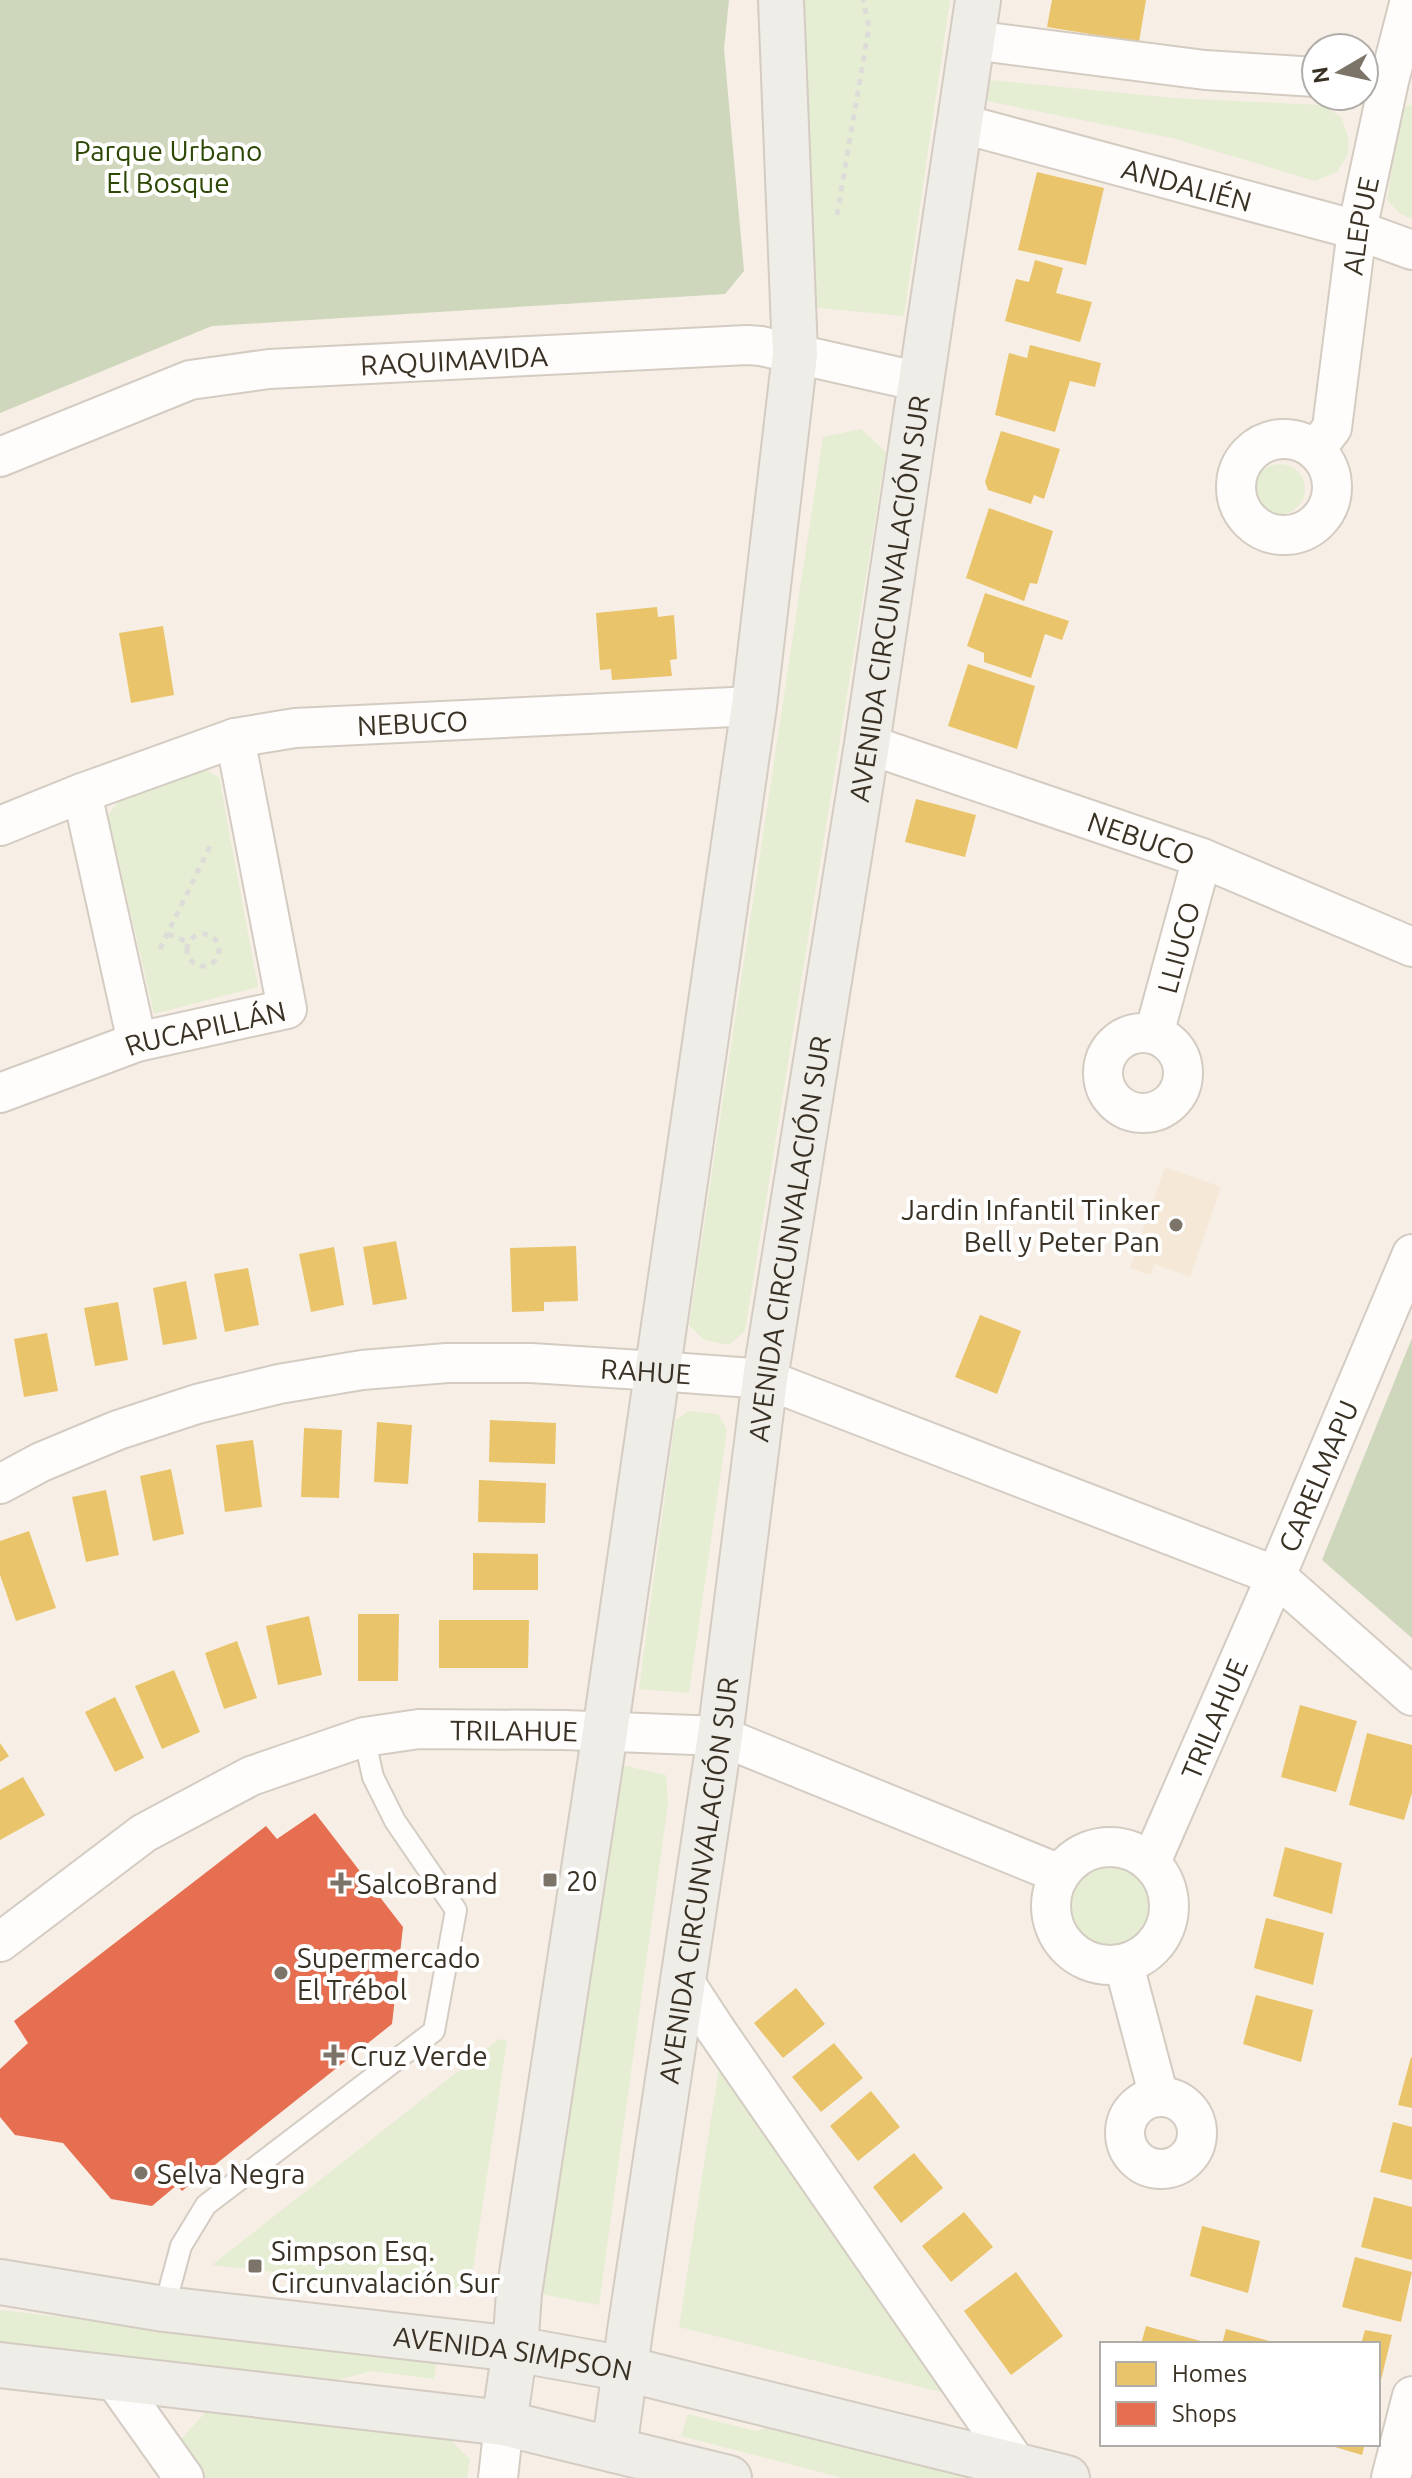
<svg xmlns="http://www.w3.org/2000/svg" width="1412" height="2478" viewBox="0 0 1412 2478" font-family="Ubuntu,sans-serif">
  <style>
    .built { fill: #f5e8d7 }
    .green { fill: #e5edd3 }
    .forest { fill: #ced7bb }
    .homes { fill: #e9c46a }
    .shops { fill: #e76f51 }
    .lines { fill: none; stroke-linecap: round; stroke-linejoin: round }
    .lane-casing { stroke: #d4ccc2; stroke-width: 24 }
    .street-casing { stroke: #d4ccc2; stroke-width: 42 }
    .secondary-casing { stroke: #d4ccc2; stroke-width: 48 }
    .path { stroke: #dedcd9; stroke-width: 5; stroke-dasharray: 6 6; stroke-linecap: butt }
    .lane { stroke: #fefdfb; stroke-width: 20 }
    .street { stroke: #fefdfb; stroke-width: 38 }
    .secondary { stroke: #efede8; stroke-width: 44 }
    .poi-dot { fill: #7c7469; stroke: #fff; stroke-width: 3 }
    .labels { text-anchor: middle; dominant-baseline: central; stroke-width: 8; stroke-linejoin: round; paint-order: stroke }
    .park-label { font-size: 28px; fill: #2d4704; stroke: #fff }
    .street-label { font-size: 28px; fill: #3a3125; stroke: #fff }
    .poi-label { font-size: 28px; fill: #3a3125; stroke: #fff; text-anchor: start }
  </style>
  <rect width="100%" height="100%" fill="#f7efe6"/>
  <path class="built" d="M1165 1167 1221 1187 1190 1277 1154 1264 1151 1275 1130 1268Z"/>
  <path class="green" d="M804 0H950L904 316 809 307Z
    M990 80 1173 98 1322 105 1341 117 1348 136V154L1337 172 1315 181 1172 138 986 101Z
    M1412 104V219L1399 213 1387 200 1401 109Z
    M861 429 886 452 745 1331 729 1345 704 1340 689 1325 823 437Z
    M1255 489a25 25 0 1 1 50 0a25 25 0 1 1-50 0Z
    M197 766 219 777 258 987 154 1014 108 816 125 792Z
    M689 1411 718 1414 727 1430 689 1693 639 1689 675 1420Z
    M621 1765 666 1775 668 1803 599 2305 530 2292Z
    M1063 1909a47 47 0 1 1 94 0a47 47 0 1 1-94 0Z
    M499 2039 507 2041 472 2276 451 2292 212 2265Z
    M720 2061 961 2397 679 2327Z
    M0 2310 437 2360 434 2379 372 2371 329 2382 0 2349Z
    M211 2406 441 2431 470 2459 467 2478H204L178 2443Z
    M688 2414 756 2431 776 2424 989 2478H843L681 2436Z"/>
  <path class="forest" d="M0 0H729L724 49 744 271 725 294 212 326 0 413Z
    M1412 1338V1638L1322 1560Z"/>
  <path class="homes" d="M1052 0H1146L1139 42 1047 27Z
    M1037 172 1104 188 1086 265 1018 250Z
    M1035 260 1063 268 1056 293 1092 302 1080 342 1005 321 1016 279 1029 282Z
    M1030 345 1101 363 1095 387 1070 381 1055 432 995 415 1009 353 1027 358Z
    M1001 431 1060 449 1044 499 1034 495 1031 504 988 490 985 482Z
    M989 508 1053 531 1037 584 1030 583 1024 601 966 578Z
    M985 593 1069 621 1062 640 1045 634 1031 678 984 662V653L967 646Z
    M657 607 658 617 674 615 677 659 670 660 672 676 612 680 611 669 600 670 596 613Z
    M163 626 174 695 131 703 119 633Z
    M968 664 1035 686 1017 749 948 726Z
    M916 799 976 815 965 857 905 842Z
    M396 1241 407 1299 373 1305 363 1247Z
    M576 1246 578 1301 544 1302V1311L512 1312 510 1248Z
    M334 1247 344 1305 311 1312 299 1254Z
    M248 1268 259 1325 225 1332 214 1274Z
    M186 1281 197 1339 163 1345 153 1288Z
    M118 1302 128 1360 95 1366 84 1308Z
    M980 1315 1021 1331 997 1394 955 1377Z
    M47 1333 58 1391 24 1397 14 1339Z
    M490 1420 556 1423 555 1464 489 1462Z
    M377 1422 412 1425 408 1484 374 1482Z
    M304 1428 342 1430 339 1498 301 1497Z
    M253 1440 262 1507 225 1512 216 1445Z
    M171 1469 184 1534 153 1541 140 1476Z
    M479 1480 546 1483 545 1523 478 1522Z
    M106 1490 119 1555 86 1562 72 1497Z
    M29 1531 56 1608 16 1621 0 1575V1541Z
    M473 1553 538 1554V1590H473Z
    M358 1614H399L398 1681H358Z
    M309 1616 322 1675 278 1685 266 1626Z
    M439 1620H529L528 1668H439Z
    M237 1641 257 1698 224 1709 205 1653Z
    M174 1670 200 1732 162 1749 135 1686Z
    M115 1697 144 1758 115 1772 85 1712Z
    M1300 1705 1357 1721 1336 1792 1281 1777Z
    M1367 1733 1412 1745V1793L1404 1820 1349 1805Z
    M0 1743 9 1756 0 1762Z
    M23 1777 45 1815 0 1840V1790Z
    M1285 1847 1342 1863 1332 1914 1273 1896Z
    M1266 1918 1324 1933 1313 1985 1254 1968Z
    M796 1988 825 2024 783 2058 754 2023Z
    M1256 1995 1313 2010 1301 2062 1243 2044Z
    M834 2043 863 2078 821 2112 792 2077Z
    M1411 2057H1412V2108L1398 2105Z
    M871 2091 900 2127 858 2161 830 2126Z
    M1393 2122 1412 2127V2180L1380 2172Z
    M914 2153 943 2188 901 2223 873 2187Z
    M1374 2197 1412 2207V2260L1361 2247Z
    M964 2212 993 2247 951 2282 922 2246Z
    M1202 2226 1260 2241 1248 2293 1190 2276Z
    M1355 2257 1412 2272 1401 2322 1342 2307Z
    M1016 2272 1063 2336 1011 2375 964 2311Z
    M1146 2326 1208 2343V2344H1141Z
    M1226 2329 1277 2343V2344H1222Z
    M1365 2330 1392 2335 1379 2388 1378 2344H1361Z
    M1325 2444H1365L1362 2455Z"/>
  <path class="shops" d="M315 1813 403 1927 392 2024 182 2191 177 2185 152 2206 111 2199 63 2143 15 2135 0 2117V2069L28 2043 14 2021 266 1826 277 1839Z"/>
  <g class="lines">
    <g class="lane-casing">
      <path id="lane" d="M164 2309 181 2246 206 2205 434 2031 456 1910 395 1821 373 1777 364 1737"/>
    </g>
    <g class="street-casing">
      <g id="street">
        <path d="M972 40 1205 70 1316 77"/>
        <path id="s1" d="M959 123 1357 230 1412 250"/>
        <circle cx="1284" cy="487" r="48"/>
        <path id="s2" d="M1315 450 1332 428 1357 230 1389 81 1410 0"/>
        <path id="s3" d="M0 457 190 380 269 369 747 345 761 346 921 382"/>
        <path id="s4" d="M867 744 1202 858 1412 947"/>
        <path d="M0 826 82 793"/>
        <circle cx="1143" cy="1073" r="40"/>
        <path id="s5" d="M1154 1034 1202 858"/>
        <path id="s6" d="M137 1042 82 793 235 738 295 728 754 706"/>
        <path id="s7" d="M0 1093 137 1042 287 1009 235 738"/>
        <path d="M1412 1254 1276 1576 1412 1696"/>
        <path id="s8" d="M0 1484 41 1462 118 1430 197 1404 279 1384 362 1370 447 1363H531L657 1371 765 1379 1276 1576 1151 1862"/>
        <circle cx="1110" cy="1906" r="59"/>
        <path id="s9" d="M0 1942 144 1833 251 1776 364 1737 419 1729 564 1730 720 1736 1060 1874"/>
        <path d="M1124 1965 1159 2097"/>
        <path d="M684 1981 716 2030 1018 2466"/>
        <circle cx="1161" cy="2133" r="36"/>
        <path d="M113 2378 184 2478"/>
        <path d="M498 2478 504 2423"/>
        <path d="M1391 2478 1412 2396"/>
      </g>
    </g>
    <g class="secondary-casing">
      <g id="secondary">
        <path id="s10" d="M0 2282 164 2309 515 2349 626 2369 1067 2478"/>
        <path d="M0 2365 504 2423 729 2478"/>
        <path d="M504 2423 515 2349 519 2293 605 1732 754 706 795 354 781 0"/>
        <path id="s11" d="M614 2450 630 2331 720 1736 765 1379 867 744 978 0"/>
      </g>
    </g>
    <path class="path" d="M837 215 869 27 863 0
      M187 950a16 16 0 1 1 32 0a16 16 0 1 1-32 0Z
      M168 934 188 942
      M160 949 212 842"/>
    <use href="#lane" class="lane"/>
    <use href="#street" class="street"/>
    <use href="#secondary" class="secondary"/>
  </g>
  <g class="poi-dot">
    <circle cx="1176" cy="1225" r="8"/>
    <rect x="542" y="1872" width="16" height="16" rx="4"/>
    <path d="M337 1871h8v8h8v8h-8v8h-8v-8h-8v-8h8z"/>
    <circle cx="281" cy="1973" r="8"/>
    <path d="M330 2043h8v8h8v8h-8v8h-8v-8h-8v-8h8z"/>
    <circle cx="141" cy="2173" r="8"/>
    <rect x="247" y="2258" width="16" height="16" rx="4"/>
  </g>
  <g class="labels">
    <g class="park-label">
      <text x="168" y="150">Parque Urbano<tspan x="168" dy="32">El Bosque</tspan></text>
    </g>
    <g class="street-label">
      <text stroke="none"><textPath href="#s1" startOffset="236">ANDALIÉN</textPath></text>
      <text stroke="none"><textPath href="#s2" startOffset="232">ALEPUE</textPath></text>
      <text stroke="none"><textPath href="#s3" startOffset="470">RAQUIMAVIDA</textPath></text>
      <text stroke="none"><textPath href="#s11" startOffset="1872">AVENIDA CIRCUNVALACIÓN SUR</textPath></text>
      <text stroke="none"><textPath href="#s6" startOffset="596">NEBUCO</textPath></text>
      <text stroke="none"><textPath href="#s4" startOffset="290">NEBUCO</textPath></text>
      <text stroke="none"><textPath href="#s5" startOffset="90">LLIUCO</textPath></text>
      <text stroke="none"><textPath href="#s7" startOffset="216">RUCAPILLÁN</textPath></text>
      <text stroke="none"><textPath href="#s11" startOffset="1224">AVENIDA CIRCUNVALACIÓN SUR</textPath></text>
      <text stroke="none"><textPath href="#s8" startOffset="666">RAHUE</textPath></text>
      <text transform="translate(1318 1476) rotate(-67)">CARELMAPU</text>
      <text transform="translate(1214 1719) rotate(-67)">TRILAHUE</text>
      <text stroke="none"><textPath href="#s9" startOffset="572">TRILAHUE</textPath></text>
      <text stroke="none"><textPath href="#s11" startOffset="576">AVENIDA CIRCUNVALACIÓN SUR</textPath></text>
      <text stroke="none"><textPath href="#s10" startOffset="518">AVENIDA SIMPSON</textPath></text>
    </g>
    <g class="poi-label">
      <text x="1160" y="1209" text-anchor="end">Jardin Infantil Tinker<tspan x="1160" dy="32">Bell y Peter Pan</tspan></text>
      <text x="566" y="1880">20</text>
      <text x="357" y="1883">SalcoBrand</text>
      <text x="297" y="1957">Supermercado<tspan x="297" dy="32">El Trébol</tspan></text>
      <text x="350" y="2055">Cruz Verde</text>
      <text x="157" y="2173">Selva Negra</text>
      <text x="271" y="2250">Simpson Esq.<tspan x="271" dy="32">Circunvalación Sur</tspan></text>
    </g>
  </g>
  <rect x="1100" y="2342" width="280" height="104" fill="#ffffff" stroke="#b0ada8" stroke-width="2"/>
  <rect x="1116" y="2362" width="40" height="24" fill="#e9c46a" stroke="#b0ada8" stroke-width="2"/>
  <text x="1172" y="2382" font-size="24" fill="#3a3125">Homes</text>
  <rect x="1116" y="2402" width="40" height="24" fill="#e76f51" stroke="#b0ada8" stroke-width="2"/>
  <text x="1172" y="2422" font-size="24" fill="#3a3125">Shops</text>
  <g transform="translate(1340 72) rotate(261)"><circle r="38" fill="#ffffff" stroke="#b0ada8" stroke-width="2"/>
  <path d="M0-6L14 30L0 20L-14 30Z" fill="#7c7469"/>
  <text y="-12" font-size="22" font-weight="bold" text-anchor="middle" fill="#3a3125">N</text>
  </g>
</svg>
